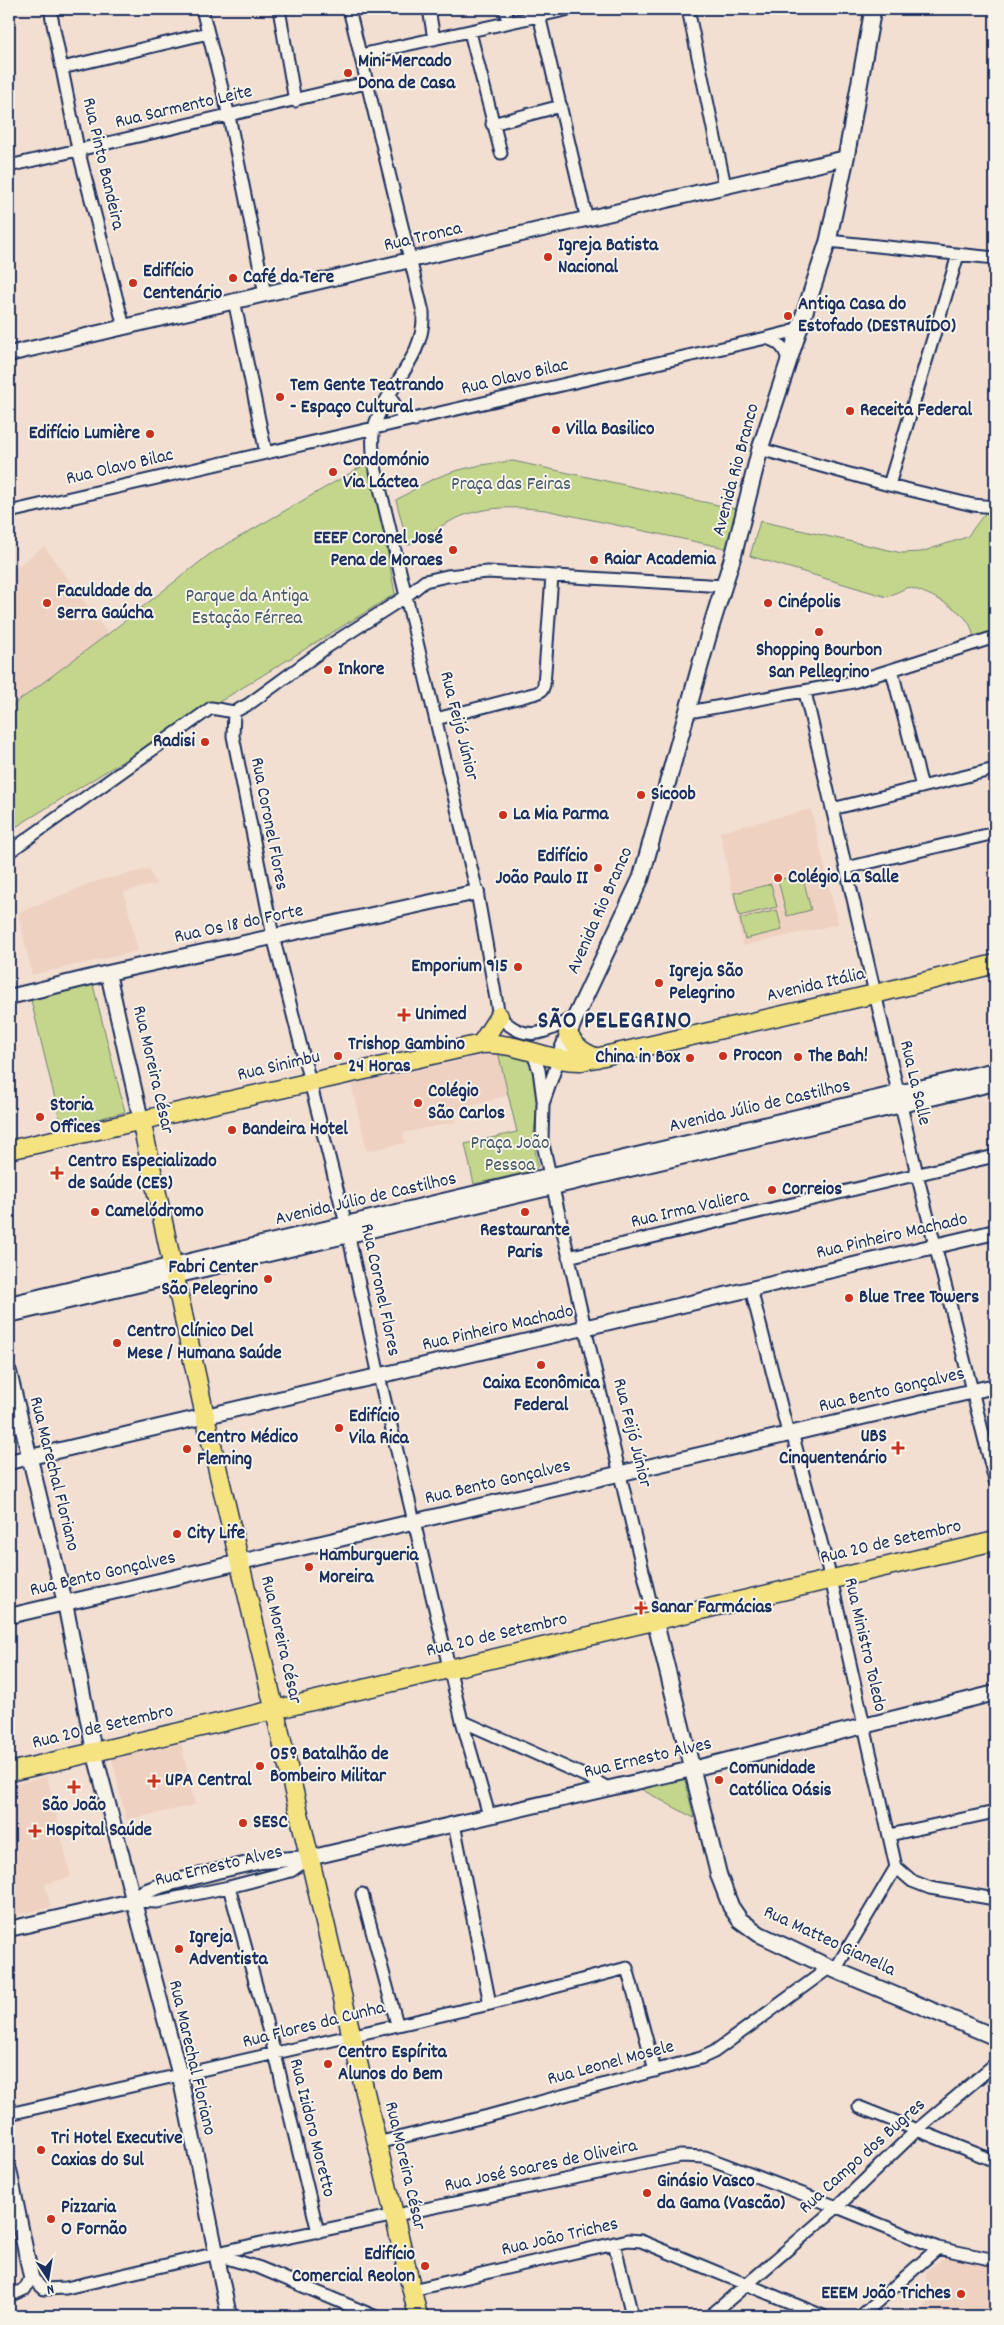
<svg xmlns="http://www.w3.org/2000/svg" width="1004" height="2325" viewBox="0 0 1004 2325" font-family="Dekko,sans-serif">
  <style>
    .built { fill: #efd1c2 }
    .green { fill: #c4d68b; stroke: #708274 }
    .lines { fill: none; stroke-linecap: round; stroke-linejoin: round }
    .minor-casing { stroke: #1b2f5e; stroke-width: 15 }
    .tertiary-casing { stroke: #1b2f5e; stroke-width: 18 }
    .secondary-casing { stroke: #1b2f5e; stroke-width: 19 }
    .primary-casing { stroke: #1b2f5e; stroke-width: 21 }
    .minor { stroke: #f7f3e8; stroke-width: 11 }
    .tertiary { stroke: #f7f3e8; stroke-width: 14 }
    .secondary { stroke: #f7f3e8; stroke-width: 15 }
    .primary { stroke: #f5e382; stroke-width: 18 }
    .poi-dot { fill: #c8321e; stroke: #f7f3e8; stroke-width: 2 }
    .labels { text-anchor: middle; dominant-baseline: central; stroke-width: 4; stroke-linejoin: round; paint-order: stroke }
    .poi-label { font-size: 19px; font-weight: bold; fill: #1b2f5e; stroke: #f7f3e8; text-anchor: start }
    .street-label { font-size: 19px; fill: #1b2f5e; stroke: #f7f3e8 }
    .park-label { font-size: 19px; fill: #455969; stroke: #f7f3e8 }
    .district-label { font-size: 24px; font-weight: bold; letter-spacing: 1px; fill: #1b2f5e; stroke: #f7f3e8 }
  </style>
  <rect width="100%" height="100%" fill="#f2dfd2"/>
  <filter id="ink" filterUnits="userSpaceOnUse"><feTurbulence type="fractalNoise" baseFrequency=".02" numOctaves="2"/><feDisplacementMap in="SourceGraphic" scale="10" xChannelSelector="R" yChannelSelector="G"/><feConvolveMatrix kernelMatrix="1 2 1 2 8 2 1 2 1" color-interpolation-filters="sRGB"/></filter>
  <g filter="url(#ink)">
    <path class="built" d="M44 546 108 634 9 708V573Z
      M811 809 838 924 743 946 720 832Z
      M149 869 156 884 124 892 138 951 32 975 18 913 93 882Z
      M498 1052 508 1095 454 1111 456 1122 403 1133 405 1143 367 1151 351 1084Z
      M181 1743 195 1805 126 1820 112 1758Z
      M47 1776 71 1877 45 1884 51 1907 9 1917V1786Z
      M946 2256 995 2267V2316H926V2271Z"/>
    <path class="green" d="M513 461 741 510 730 549 545 510C511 506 479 506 449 522 435 529 422 540 408 545L396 500C406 495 414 489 423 484 452 469 481 464 513 461Z
      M366 464 378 497 395 594 9 831V708L108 634 210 554Z
      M988 509H995V635L976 642C973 636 972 628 969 623 959 607 926 592 908 587L887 597 750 556 760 521 902 553 921 552 967 537Z
      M802 874 811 910 787 916 778 880Z
      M771 884 777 907 739 916 734 893Z
      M777 910 782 930 745 939 740 919Z
      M92 981 125 1112 62 1128 30 996Z
      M498 1052 522 1055 529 1062 536 1081 538 1101 533 1140 538 1166 534 1171 474 1184 465 1144 517 1132Z
      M684 1776 694 1818 637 1787Z"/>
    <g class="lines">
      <g class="minor-casing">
        <path id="minor" d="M50 9 78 149 124 327
          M202 9 229 116 265 294
          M279 9 295 101
          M349 9 423 312C426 358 385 387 374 428 371 440 373 452 374 463L477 892 499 1016C526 1045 545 1033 576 1016
          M429 9 434 39
          M505 9 508 22
          M688 9 725 186
          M539 15 587 220
          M470 32 501 153
          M360 55 570 9
          M62 68 208 33
          M492 124 561 106
          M9 166 366 83
          M828 241 995 258
          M234 300 266 453
          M766 338C780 342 786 349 789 364
          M390 397 400 413 415 420
          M760 449 889 485 973 505 995 507
          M889 485 958 255
          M9 512 766 338 790 332 802 325
          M892 671 922 787
          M805 692 917 1174 995 1481
          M234 712 233 736 273 936 346 1224 379 1376 462 1721 489 1815
          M689 712 853 682 995 637
          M436 719 537 693 542 690 544 685 552 576
          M832 809 995 769
          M9 852 211 708 234 712 249 704 327 647 405 597 425 581 447 576 488 572 724 586
          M846 868 995 833
          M532 1051 539 1070 543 1100
          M559 1058 543 1104 542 1140 585 1328 655 1621
          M568 1257 995 1156
          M751 1289 787 1429 794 1440 831 1579 896 1867
          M462 1721 592 1779 606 1787
          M454 1824 490 2004
          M889 1835 995 1812
          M896 1867 912 1881 930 1888 995 1899
          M229 1887 275 2054 318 2232
          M362 1894 397 2024
          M132 1901 157 1902 229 1887 291 1871 309 1858
          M835 1970 896 1867
          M859 2107 995 2161
          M9 2114 490 2004 627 1968 655 2071
          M377 2143 488 2116 701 2058 714 2052 829 1968
          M614 2243 632 2315
          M217 2255 260 2268 374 2316
          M412 2290 628 2240 641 2241 823 2316
          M9 2296 25 2289 31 2277 44 2289 66 2288 261 2243 680 2156 705 2157 837 2207 938 2248 995 2260
          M710 2316 837 2207 918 2129 995 2064
          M861 2316 938 2248"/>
      </g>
      <g class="tertiary-casing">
        <path id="tertiary" d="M9 354 846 158
          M108 973 141 1120
          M9 997 108 973 477 892
          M9 1304 995 1070
          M9 1315 995 1083
          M9 1372 65 1603 94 1751 180 2076 229 2316
          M9 1462 995 1232
          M9 1616 995 1386
          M9 1929 132 1901 144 1892 163 1885 217 1871 261 1861 309 1858 343 1850 692 1769 995 1693
          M9 2170 31 2277"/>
      </g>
      <g class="secondary-casing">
        <path id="secondary" d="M559 1058 576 1016 641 878 710 630 734 553 760 449 828 241 846 158 873 9
          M655 1621 719 1876 731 1907 740 1920 759 1934 835 1970 995 2037"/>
      </g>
      <g class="primary-casing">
        <path id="primary" d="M568 1034C575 1047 584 1053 597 1058
          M481 1044 499 1016
          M141 1120 205 1416 418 2316
          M9 1150 481 1044C516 1041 548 1062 582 1061L875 994 995 964
          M9 1772 995 1541"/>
      </g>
      <use href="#minor" class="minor"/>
      <use href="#tertiary" class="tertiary"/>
      <use href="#secondary" class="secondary"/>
      <use href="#primary" class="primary"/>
    </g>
  </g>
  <g class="poi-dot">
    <circle cx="348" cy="73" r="5"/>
    <circle cx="548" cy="257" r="5"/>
    <circle cx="233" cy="278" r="5"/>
    <circle cx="133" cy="283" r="5"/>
    <circle cx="788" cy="316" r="5"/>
    <circle cx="280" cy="397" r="5"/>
    <circle cx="850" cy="411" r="5"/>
    <circle cx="556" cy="430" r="5"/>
    <circle cx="150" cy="434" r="5"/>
    <circle cx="333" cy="472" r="5"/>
    <circle cx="453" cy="550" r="5"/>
    <circle cx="594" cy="560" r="5"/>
    <circle cx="47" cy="603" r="5"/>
    <circle cx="768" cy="603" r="5"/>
    <circle cx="819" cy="632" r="5"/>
    <circle cx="328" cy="670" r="5"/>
    <circle cx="205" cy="742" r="5"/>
    <circle cx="641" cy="795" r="5"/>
    <circle cx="503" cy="815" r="5"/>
    <circle cx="598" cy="868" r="5"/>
    <circle cx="778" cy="878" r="5"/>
    <circle cx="518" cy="967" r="5"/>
    <circle cx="659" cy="983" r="5"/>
    <path d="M401.5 1007.5h5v5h5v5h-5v5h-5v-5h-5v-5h5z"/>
    <circle cx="338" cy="1056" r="5"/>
    <circle cx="723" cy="1056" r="5"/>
    <circle cx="798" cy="1057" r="5"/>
    <circle cx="690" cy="1058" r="5"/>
    <circle cx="418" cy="1103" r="5"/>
    <circle cx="40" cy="1117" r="5"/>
    <circle cx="232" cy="1130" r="5"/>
    <path d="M54.5 1165.5h5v5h5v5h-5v5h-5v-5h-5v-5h5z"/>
    <circle cx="772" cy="1190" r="5"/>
    <circle cx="95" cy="1212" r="5"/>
    <circle cx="525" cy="1212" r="5"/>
    <circle cx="268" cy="1279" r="5"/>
    <circle cx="849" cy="1298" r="5"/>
    <circle cx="117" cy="1343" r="5"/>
    <circle cx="541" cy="1365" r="5"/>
    <circle cx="339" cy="1428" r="5"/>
    <path d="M895.5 1440.5h5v5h5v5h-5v5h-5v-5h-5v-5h5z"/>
    <circle cx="187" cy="1449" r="5"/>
    <circle cx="177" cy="1534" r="5"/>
    <circle cx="309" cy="1567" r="5"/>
    <path d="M638.5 1600.5h5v5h5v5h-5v5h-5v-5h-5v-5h5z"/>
    <circle cx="260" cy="1766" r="5"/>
    <circle cx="719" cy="1780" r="5"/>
    <path d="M151.5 1773.5h5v5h5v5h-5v5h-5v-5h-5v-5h5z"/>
    <path d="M71.5 1779.5h5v5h5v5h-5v5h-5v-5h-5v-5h5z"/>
    <circle cx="243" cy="1823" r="5"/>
    <path d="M32.5 1823.5h5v5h5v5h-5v5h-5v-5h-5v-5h5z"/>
    <circle cx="179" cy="1949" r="5"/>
    <circle cx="328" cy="2064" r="5"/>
    <circle cx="41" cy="2150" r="5"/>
    <circle cx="647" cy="2193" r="5"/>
    <circle cx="51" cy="2219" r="5"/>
    <circle cx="425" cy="2266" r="5"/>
    <circle cx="961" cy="2294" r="5"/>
  </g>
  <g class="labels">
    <g class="poi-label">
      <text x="358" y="62">Mini-Mercado<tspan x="358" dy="22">Dona de Casa</tspan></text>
      <text x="558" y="246">Igreja Batista<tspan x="558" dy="22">Nacional</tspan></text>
      <text x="143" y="272">Edifício<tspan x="143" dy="22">Centenário</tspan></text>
      <text x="243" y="278">Café da Tere</text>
      <text x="798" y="305">Antiga Casa do<tspan x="798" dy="22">Estofado (DESTRUÍDO)</tspan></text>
      <text x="290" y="386">Tem Gente Teatrando<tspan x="290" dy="22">- Espaço Cultural</tspan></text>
      <text x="860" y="411">Receita Federal</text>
      <text x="566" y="430">Villa Basilico</text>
      <text x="140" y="434" text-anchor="end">Edifício Lumière</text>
      <text x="343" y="461">Condomónio<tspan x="343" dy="22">Via Láctea</tspan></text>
      <text x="443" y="539" text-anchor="end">EEEF Coronel José<tspan x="443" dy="22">Pena de Moraes</tspan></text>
      <text x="604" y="560">Raiar Academia</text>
      <text x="57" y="592">Faculdade da<tspan x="57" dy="22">Serra Gaúcha</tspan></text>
      <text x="778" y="603">Cinépolis</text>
      <text x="819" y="651" text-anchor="middle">Shopping Bourbon<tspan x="819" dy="22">San Pellegrino</tspan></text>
      <text x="338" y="670">Inkore</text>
      <text x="195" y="742" text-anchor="end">Radisi</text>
      <text x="651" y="795">Sicoob</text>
      <text x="513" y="815">La Mia Parma</text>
      <text x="588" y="857" text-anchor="end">Edifício<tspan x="588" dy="22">João Paulo II</tspan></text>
      <text x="788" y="878">Colégio La Salle</text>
      <text x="508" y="967" text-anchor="end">Emporium 915</text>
      <text x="669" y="972">Igreja São<tspan x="669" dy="22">Pelegrino</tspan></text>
      <text x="415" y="1015">Unimed</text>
      <text x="348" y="1045">Trishop Gambino<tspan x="348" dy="22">24 Horas</tspan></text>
      <text x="733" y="1056">Procon</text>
      <text x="808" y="1057">The Bah!</text>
      <text x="680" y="1058" text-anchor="end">China in Box</text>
      <text x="428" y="1092">Colégio<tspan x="428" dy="22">São Carlos</tspan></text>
      <text x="50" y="1106">Storia<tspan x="50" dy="22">Offices</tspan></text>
      <text x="242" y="1130">Bandeira Hotel</text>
      <text x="68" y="1162">Centro Especializado<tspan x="68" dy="22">de Saúde (CES)</tspan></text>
      <text x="782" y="1190">Correios</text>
      <text x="105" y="1212">Camelódromo</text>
      <text x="525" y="1231" text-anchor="middle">Restaurante<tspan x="525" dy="22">Paris</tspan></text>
      <text x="258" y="1268" text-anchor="end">Fabri Center<tspan x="258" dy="22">São Pelegrino</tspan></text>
      <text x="859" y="1298">Blue Tree Towers</text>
      <text x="127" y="1332">Centro Clínico Del<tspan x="127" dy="22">Mese / Humana Saúde</tspan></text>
      <text x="541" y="1384" text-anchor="middle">Caixa Econômica<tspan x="541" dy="22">Federal</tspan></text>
      <text x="349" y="1417">Edifício<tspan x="349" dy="22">Vila Rica</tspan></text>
      <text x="887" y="1437" text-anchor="end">UBS<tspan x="887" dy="22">Cinquentenário</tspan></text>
      <text x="197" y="1438">Centro Médico<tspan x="197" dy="22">Fleming</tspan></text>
      <text x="187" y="1534">City Life</text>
      <text x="319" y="1556">Hamburgueria<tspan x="319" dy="22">Moreira</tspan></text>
      <text x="651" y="1608">Sanar Farmácias</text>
      <text x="270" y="1755">05º Batalhão de<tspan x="270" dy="22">Bombeiro Militar</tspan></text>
      <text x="729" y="1769">Comunidade<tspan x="729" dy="22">Católica Oásis</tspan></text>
      <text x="165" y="1781">UPA Central</text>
      <text x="74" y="1806" text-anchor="middle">São João</text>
      <text x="253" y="1823">SESC</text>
      <text x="46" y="1831">Hospital Saúde</text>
      <text x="189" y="1938">Igreja<tspan x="189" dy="22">Adventista</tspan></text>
      <text x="338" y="2053">Centro Espírita<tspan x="338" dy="22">Alunos do Bem</tspan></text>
      <text x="51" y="2139">Tri Hotel Executive<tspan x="51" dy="22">Caxias do Sul</tspan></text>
      <text x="657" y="2182">Ginásio Vasco<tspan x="657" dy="22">da Gama (Vascão)</tspan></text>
      <text x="61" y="2208">Pizzaria<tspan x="61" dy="22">O Fornão</tspan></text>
      <text x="415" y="2255" text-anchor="end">Edifício<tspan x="415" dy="22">Comercial Reolon</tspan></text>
      <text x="951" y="2294" text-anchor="end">EEEM João Triches</text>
    </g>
    <g class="street-label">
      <text transform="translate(184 108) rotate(-13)">Rua Sarmento Leite</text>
      <text transform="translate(102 164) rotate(77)">Rua Pinto Bandeira</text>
      <text transform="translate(423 238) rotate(-13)">Rua Tronca</text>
      <text transform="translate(515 378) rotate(-13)">Rua Olavo Bilac</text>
      <text transform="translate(120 468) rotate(-13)">Rua Olavo Bilac</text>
      <text transform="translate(737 470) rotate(-75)">Avenida Rio Branco</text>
      <text transform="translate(458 726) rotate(76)">Rua Feijó Júnior</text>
      <text transform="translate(268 824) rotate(79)">Rua Coronel Flores</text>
      <text transform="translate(601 911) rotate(-66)">Avenida Rio Branco</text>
      <text transform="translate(239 925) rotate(-12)">Rua Os 18 do Forte</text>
      <text transform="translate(816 986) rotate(-13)">Avenida Itália</text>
      <text transform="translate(279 1067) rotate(-13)">Rua Sinimbu</text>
      <text transform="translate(152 1070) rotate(77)">Rua Moreira César</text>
      <text transform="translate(914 1083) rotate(77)">Rua La Salle</text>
      <text transform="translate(760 1107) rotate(-13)">Avenida Júlio de Castilhos</text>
      <text transform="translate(366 1200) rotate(-13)">Avenida Júlio de Castilhos</text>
      <text transform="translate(690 1210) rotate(-13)">Rua Irma Valiera</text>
      <text transform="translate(892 1237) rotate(-13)">Rua Pinheiro Machado</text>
      <text transform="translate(379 1290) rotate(78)">Rua Coronel Flores</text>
      <text transform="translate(498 1329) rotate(-13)">Rua Pinheiro Machado</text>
      <text transform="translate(892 1391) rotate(-13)">Rua Bento Gonçalves</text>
      <text transform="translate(631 1433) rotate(76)">Rua Feijó Júnior</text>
      <text transform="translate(53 1474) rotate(76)">Rua Marechal Floriano</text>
      <text transform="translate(498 1483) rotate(-13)">Rua Bento Gonçalves</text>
      <text transform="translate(891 1543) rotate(-13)">Rua 20 de Setembro</text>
      <text transform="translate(103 1575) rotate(-13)">Rua Bento Gonçalves</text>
      <text transform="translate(497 1636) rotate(-13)">Rua 20 de Setembro</text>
      <text transform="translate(280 1640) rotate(77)">Rua Moreira César</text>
      <text transform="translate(864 1645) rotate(77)">Rua Ministro Toledo</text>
      <text transform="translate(103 1728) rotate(-13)">Rua 20 de Setembro</text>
      <text transform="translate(648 1759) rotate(-13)">Rua Ernesto Alves</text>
      <text transform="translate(219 1867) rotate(-13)">Rua Ernesto Alves</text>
      <text transform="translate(829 1942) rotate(25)">Rua Matteo Gianella</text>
      <text transform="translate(314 2026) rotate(-14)">Rua Flores da Cunha</text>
      <text transform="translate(191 2058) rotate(77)">Rua Marechal Floriano</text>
      <text transform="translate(611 2064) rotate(-15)">Rua Leonel Mosele</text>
      <text transform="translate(311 2128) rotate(76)">Rua Izidoro Moretto</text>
      <text transform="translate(863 2157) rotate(-42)">Rua Campo dos Bugres</text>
      <text transform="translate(404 2166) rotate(77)">Rua Moreira César</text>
      <text transform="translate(541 2167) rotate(-12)">Rua José Soares de Oliveira</text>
      <text transform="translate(560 2238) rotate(-13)">Rua João Triches</text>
    </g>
    <g class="park-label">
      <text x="511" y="485">Praça das Feiras</text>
      <text x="247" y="597">Parque da Antiga<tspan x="247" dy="22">Estação Férrea</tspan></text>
      <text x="510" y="1144">Praça João<tspan x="510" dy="22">Pessoa</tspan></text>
    </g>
    <g class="district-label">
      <text x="615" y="1022">SÃO PELEGRINO</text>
    </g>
  </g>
  <rect width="1004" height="2325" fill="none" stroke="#f7f3e8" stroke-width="30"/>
  <rect x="15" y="15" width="974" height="2295" fill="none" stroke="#1b2f5e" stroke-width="2" filter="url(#ink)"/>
  <g transform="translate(48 2278) rotate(168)" stroke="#f7f3e8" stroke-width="4" paint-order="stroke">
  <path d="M0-4L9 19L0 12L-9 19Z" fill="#1b2f5e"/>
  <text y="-8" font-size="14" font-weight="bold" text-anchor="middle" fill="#1b2f5e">N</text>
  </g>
</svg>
